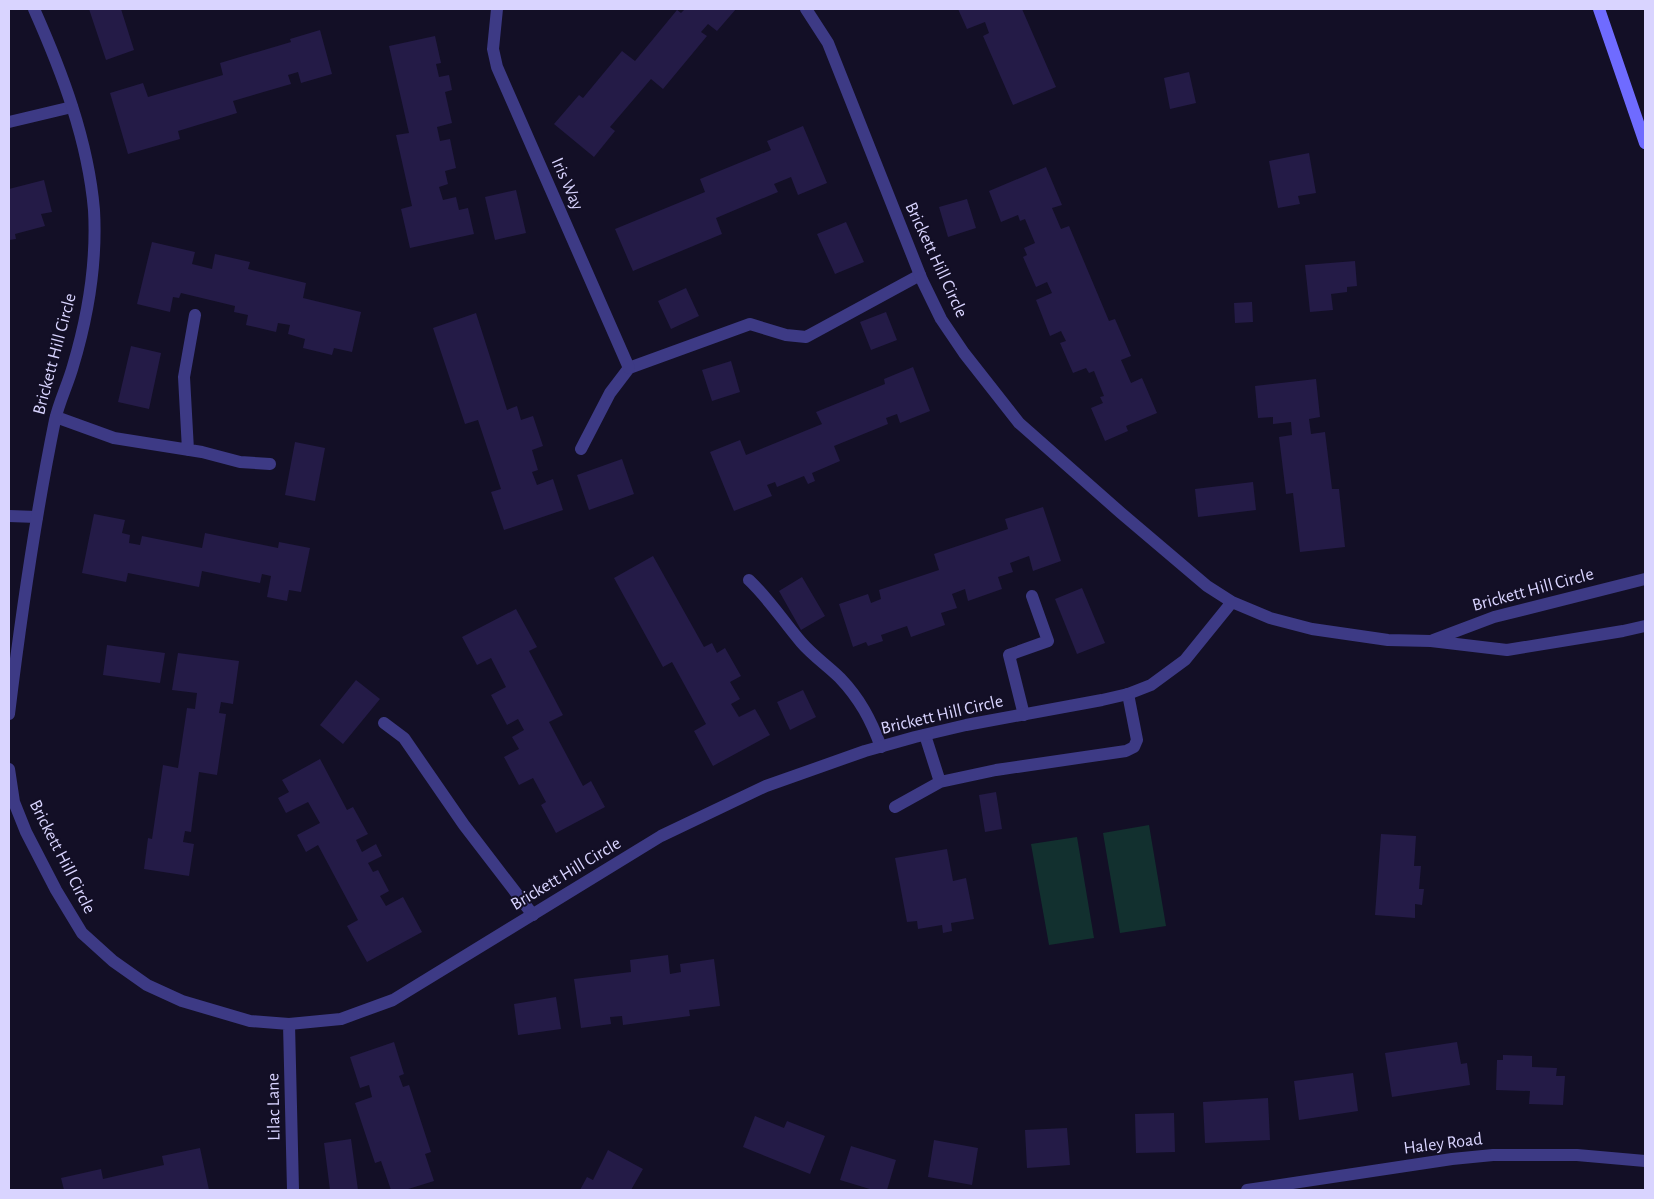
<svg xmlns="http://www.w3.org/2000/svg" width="1654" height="1199" viewBox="0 0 1654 1199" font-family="'Alegreya Sans',sans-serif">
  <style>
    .green { fill: #12302f }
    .building { fill: #241b47 }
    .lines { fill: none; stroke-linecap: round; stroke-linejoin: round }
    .lane { stroke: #3d3a85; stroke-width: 12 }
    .street { stroke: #3d3a85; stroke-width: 12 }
    .secondary { stroke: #6f6bff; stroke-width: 12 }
    .labels { text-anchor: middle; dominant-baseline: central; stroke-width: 4; stroke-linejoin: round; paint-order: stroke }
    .street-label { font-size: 18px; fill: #d9d4ff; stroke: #130f26 }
  </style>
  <rect width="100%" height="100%" fill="#130f26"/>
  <path class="green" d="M1149 825 1166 926 1120 933 1103 833Z
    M1077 837 1094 938 1049 945 1031 844Z"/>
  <path class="building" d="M89 9H121L134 50 106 60Z
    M685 9H736L717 31 708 24 701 32 707 36 663 89 651 79 610 127 615 131 594 157 554 124 579 95 583 98 622 51 635 61 677 10 681 13Z
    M958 9H1022L1056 87 1013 105 983 36 989 33 985 22 967 29Z
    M320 30 332 74 301 83 298 72 288 75 291 84 233 101 237 113 178 131 180 139 128 154 110 93 143 83 148 97 223 75 220 63 291 42 290 39Z
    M435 36 441 63 436 64 439 77 449 75 452 90 445 92 452 123 437 127 440 141 450 139 456 168 445 171 448 184 439 187 443 200 456 197 459 210 468 208 474 234 410 248 401 209 412 206 396 135 409 133 389 46Z
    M1189 72 1196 103 1170 109 1164 78Z
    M803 126 827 183 798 195 791 177 774 184 778 192 716 218 722 234 633 271 615 229 705 192 700 179 771 150 767 141Z
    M1309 153 1316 193 1298 196 1300 204 1278 208 1269 161Z
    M1046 167 1062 205 1052 208 1061 229 1069 226 1109 321 1115 319 1131 356 1121 360 1131 383 1142 378 1157 413 1126 426 1128 431 1105 441 1091 408 1103 403 1100 397 1104 396 1094 371 1089 373 1086 368 1073 373 1060 343 1066 341 1061 331 1050 336 1036 300 1052 293 1047 282 1036 287 1023 257 1027 255 1024 248 1035 243 1025 219 1020 221 1018 215 1001 222 989 191Z
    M44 180 52 212 41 214 45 226 15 234 16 239 9 240V189Z
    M516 190 526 233 495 240 485 197Z
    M967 199 976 228 948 237 939 207Z
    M846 222 864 262 835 274 817 234Z
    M152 242 195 252 192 264 212 269 215 254 250 262 248 269 306 283 303 298 361 312 352 352 334 348 332 355 303 348 305 339 288 334 290 325 278 323 276 332 246 325 248 315 234 312 235 306 181 293 179 298 173 297 170 312 137 304Z
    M1355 261 1357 286 1347 287V292L1331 294 1333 310 1310 312 1305 265Z
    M686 288 699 316 671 329 658 301Z
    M1252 302 1253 322 1235 323 1234 303Z
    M886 312 897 340 871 350 860 322Z
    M476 313 507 410 517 406 521 420 533 416 543 446 532 450 538 470 532 472 537 485 553 479 563 510 504 530 491 492 501 489 478 420 465 424 433 328Z
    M131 346 161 353 149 409 118 402Z
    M731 361 740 392 712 401 702 370Z
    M913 367 930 411 900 423 897 414 886 418 888 424 834 446 840 461 812 473 815 481 808 484 804 476 777 487 775 482 767 485 772 496 734 511 710 452 740 440 746 455 822 424 816 412 885 384 884 379Z
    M1316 379 1320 417 1309 419 1311 434 1325 432 1332 489H1339L1345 547 1300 552 1293 493 1286 494 1279 437 1292 435 1291 422 1273 424V417L1258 418 1255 386Z
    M295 442 325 448 315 501 285 495Z
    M622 459 634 494 589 510 577 475Z
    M1253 482 1256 510 1198 517 1195 489Z
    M1043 507 1061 561 1033 571 1029 556 1010 563 1013 572 998 577 1002 589 968 601 965 589 952 594 957 608 941 613 945 625 911 637 907 626 881 635 883 641 868 646 866 642 853 647 839 604 868 594 871 603 881 599 879 590 939 570 934 554 1008 529 1005 519Z
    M94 514 125 520 122 533 130 535 129 543 140 545 142 536 202 548 205 533 278 548 279 542 310 548 301 592 289 590 287 601 267 597 271 576 262 574 260 583 202 571 199 587 128 573 126 582 82 573Z
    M653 556 704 647 712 643 717 653 725 648 741 676 730 682 740 699 731 704 739 717 755 709 770 735 713 766 694 731 706 724 672 662 663 667 614 578Z
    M802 577 825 616 801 630 779 591Z
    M1082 588 1105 643 1077 654 1055 599Z
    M516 609 537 647 529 651 563 715 549 722 583 786 591 781 605 807 556 833 541 805 546 802 533 778 519 785 504 757 519 749 512 737 524 730 518 719 507 725 491 695 506 687 491 658 477 665 462 637Z
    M107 645 165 653 160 683 103 675Z
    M178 653 239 661 233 704 221 702 219 713 226 714 217 775 199 772 191 832 185 831 183 842 194 844 189 876 144 869 148 838 152 839 163 765 178 768 187 708 195 709 197 693 172 690Z
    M356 680 380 699 343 744 320 725Z
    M803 690 816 717 790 730 777 702Z
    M320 759 347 810 353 807 368 834 356 840 362 852 376 844 382 856 368 863 373 872 378 870 389 891 380 896 386 906 403 897 422 932 367 962 347 926 358 920 318 845 306 852 297 835 320 823 308 802 286 813 278 798 289 792 282 780Z
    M996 792 1002 829 985 832 979 795Z
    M1381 834 1416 836 1414 866H1421L1419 889H1424L1422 905 1415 904V918L1375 915Z
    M947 849 953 881 966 878 974 919 951 923 952 931 943 933 942 925 918 929 917 921 907 922 895 858Z
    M668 955 670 974 681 972 680 964 714 959 720 1006 689 1010 690 1016 623 1025 622 1016 610 1017 611 1024 581 1028 574 979 631 972 630 960Z
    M556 997 561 1029 518 1035 514 1004Z
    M394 1042 404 1074 399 1076 403 1087 409 1085 431 1152 425 1154 434 1181 405 1190H391L381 1161 375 1163 355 1103 372 1097 369 1085 360 1088 350 1057Z
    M1457 1042 1461 1064 1467 1063 1470 1085 1392 1097 1385 1053Z
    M1503 1055 1532 1056V1067L1557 1068 1556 1076H1565L1563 1105 1529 1104 1530 1091 1496 1090 1497 1060H1503Z
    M1353 1073 1358 1111 1299 1120 1294 1081Z
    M1268 1098 1270 1140 1205 1143 1203 1102Z
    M1174 1113 1175 1152 1136 1153 1135 1114Z
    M755 1116 784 1128 787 1121 825 1136 810 1174 743 1147Z
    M1067 1128 1070 1165 1027 1168 1025 1130Z
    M351 1139 358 1190H330L324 1143Z
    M934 1140 978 1148 972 1185 928 1177Z
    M851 1146 896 1160 887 1190H873L840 1180Z
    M200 1148 209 1190H64L61 1178 101 1169 103 1179 164 1165 162 1156Z
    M608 1150 643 1169 631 1190H580L587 1177 593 1180Z"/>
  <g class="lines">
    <path class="lane" d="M9 122 72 107
      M56 417 114 438 202 452 240 462 270 464
      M581 449 610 393 629 368 750 324 786 335 806 337 920 275
      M188 450 184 377 195 315
      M9 516 37 517
      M749 580C770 600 783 621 801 642 813 656 828 666 840 678 860 699 871 720 881 747
      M1024 715 1009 655 1048 641 1032 596
      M384 723 404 738 464 825 533 915
      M925 735 940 782 996 770 1126 751 1134 747 1137 740 1128 694
      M895 807 940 782"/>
    <path class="street" d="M497 9 493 49 497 67 629 368
      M806 9 828 43 922 280 941 319 964 353 1019 423 1121 513 1207 586 1232 602 1270 618 1312 629 1388 640 1431 641 1507 650 1623 631 1645 626
      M1433 640 1494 617 1645 579
      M9 714C21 616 35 518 55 420 59 402 68 384 73 366 88 316 97 263 94 210 88 140 62 72 34 9
      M9 769 14 802 26 832 56 890 82 933 113 961 147 985 182 1001 250 1021 289 1024 341 1019 393 1000 661 836 766 786 865 751 915 737 966 725 1102 700 1128 694 1151 685 1185 660 1232 602
      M289 1024 293 1190
      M1247 1190 1452 1159 1493 1155H1577L1645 1161"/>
    <path class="secondary" d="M1599 9 1645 143"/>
  </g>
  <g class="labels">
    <g class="street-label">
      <text transform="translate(567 184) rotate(66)">Iris Way</text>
      <text transform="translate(936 260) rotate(65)">Brickett Hill Circle</text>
      <text transform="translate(55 354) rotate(-75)">Brickett Hill Circle</text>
      <text transform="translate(1533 590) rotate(-15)">Brickett Hill Circle</text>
      <text transform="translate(942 715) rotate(-13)">Brickett Hill Circle</text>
      <text transform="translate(62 857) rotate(63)">Brickett Hill Circle</text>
      <text transform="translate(566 874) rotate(-31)">Brickett Hill Circle</text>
      <text transform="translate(274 1107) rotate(-91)">Lilac Lane</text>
      <text transform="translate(1443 1144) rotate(-7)">Haley Road</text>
    </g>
  </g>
  <rect width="1654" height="1199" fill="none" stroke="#d9d4ff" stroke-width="20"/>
</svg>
